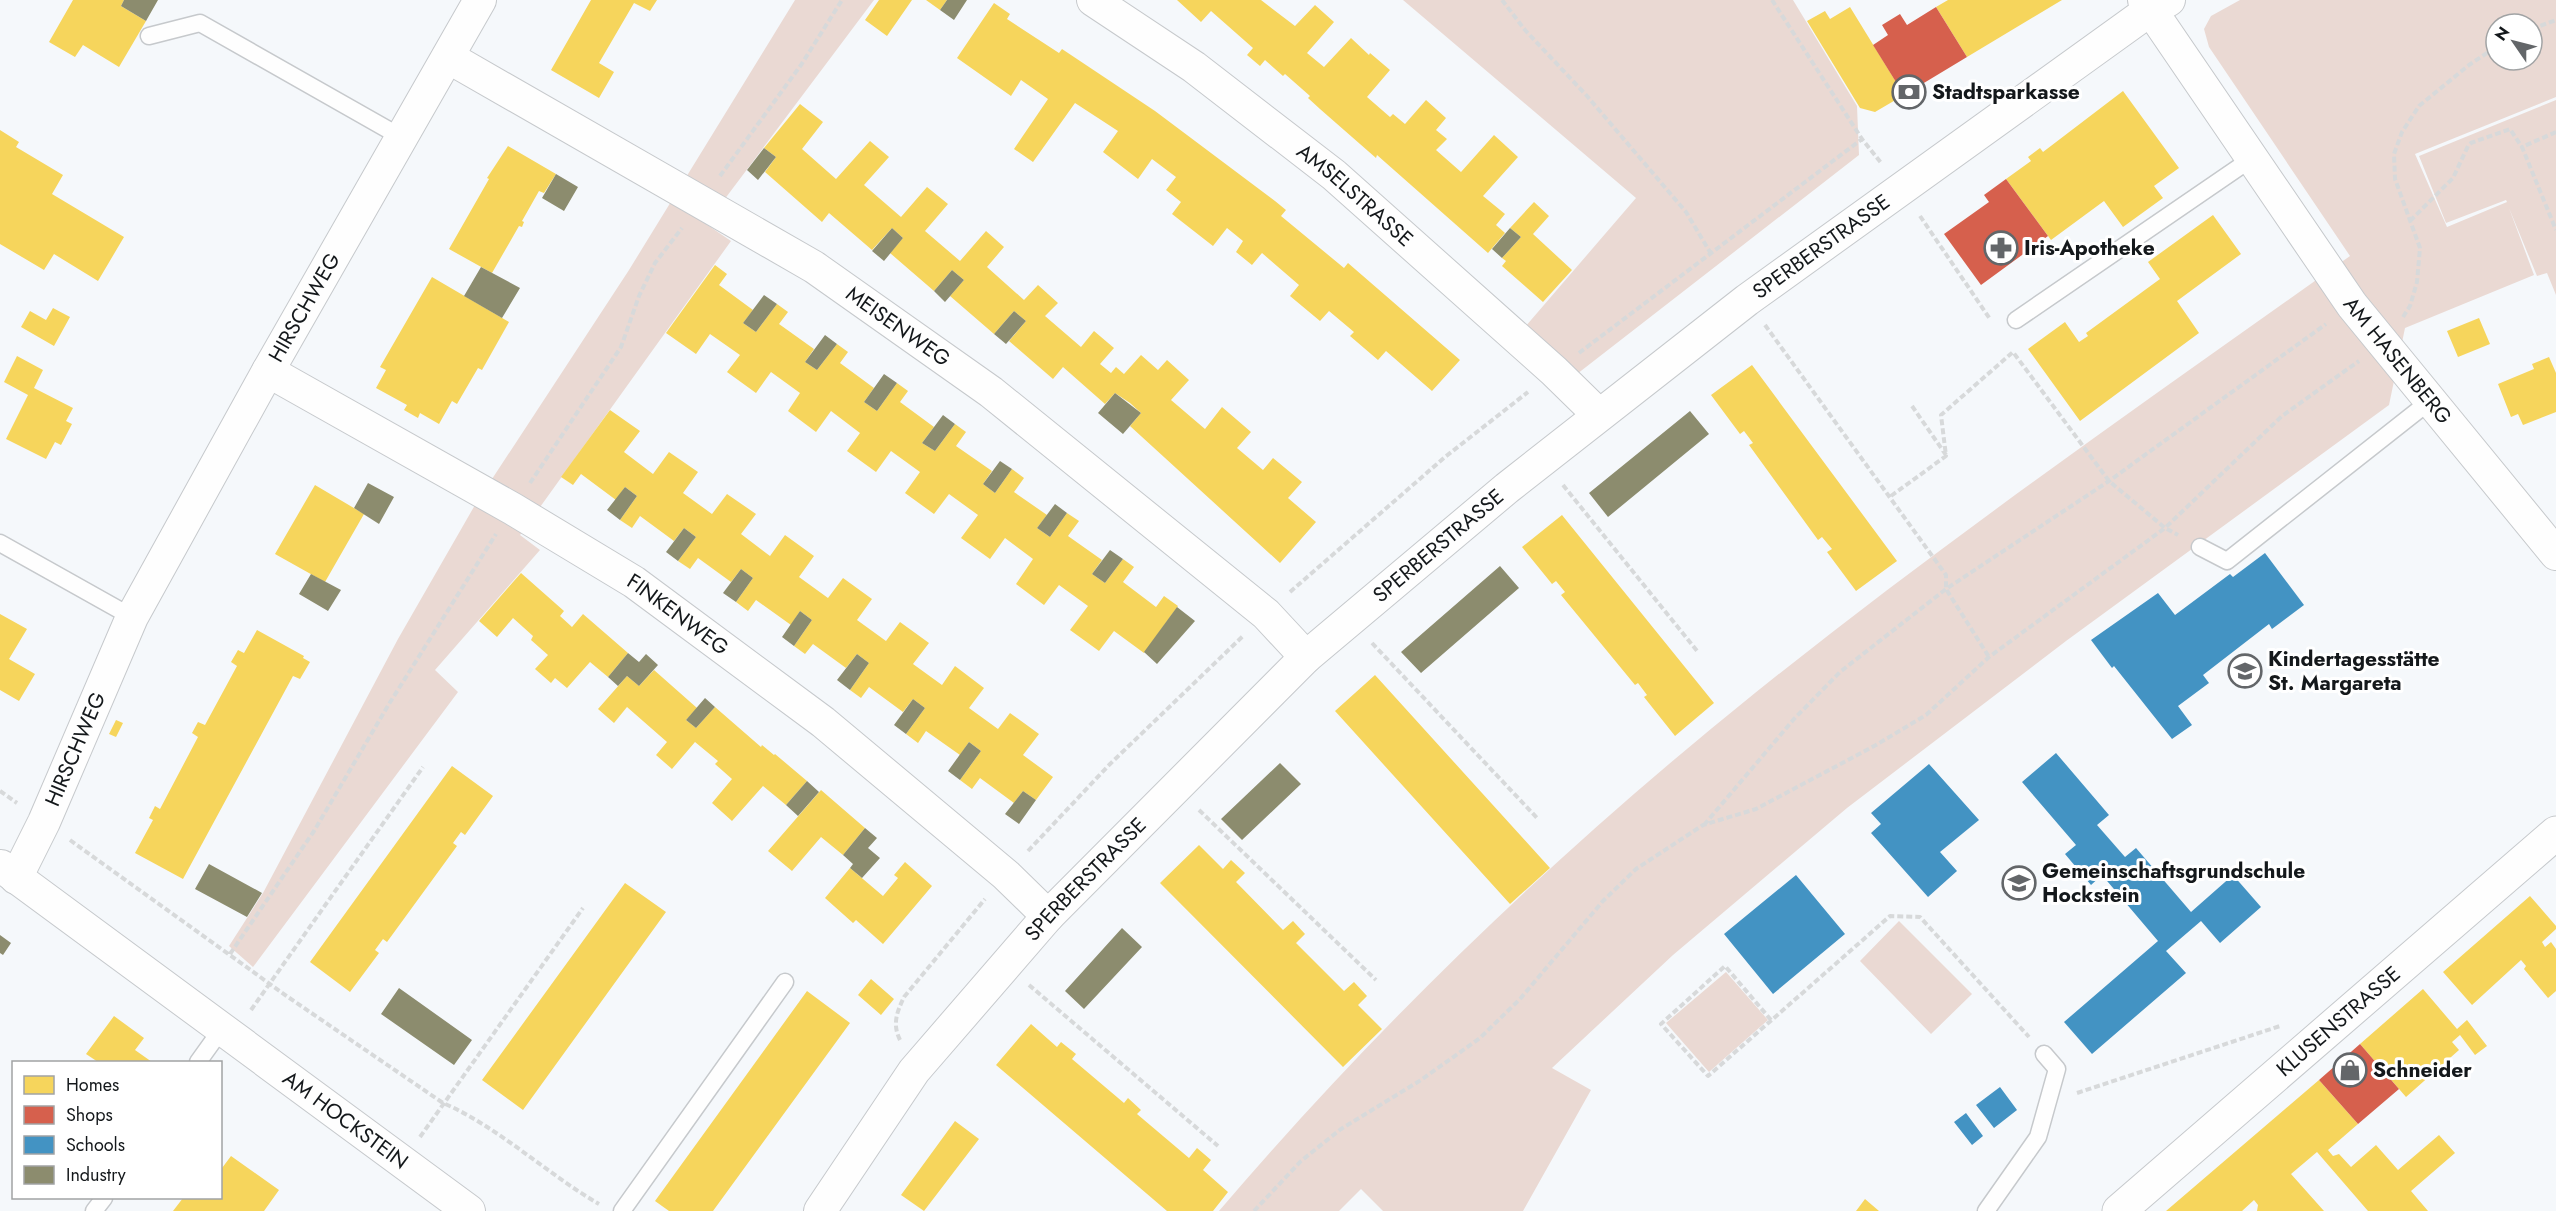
<svg xmlns="http://www.w3.org/2000/svg" width="2556" height="1211" viewBox="0 0 2556 1211" font-family="Jost,sans-serif">
  <style>
    .green { fill: #ead9d3; fill-rule: evenodd }
    .homes { fill: #f6d55c }
    .shops { fill: #d6604d }
    .schools { fill: #4393c3 }
    .industry { fill: #8c8c6e }
    .lines { fill: none; stroke-linecap: round; stroke-linejoin: round }
    .lane-casing { stroke: #c6c9cc; stroke-width: 19 }
    .street-casing { stroke: #c6c9cc; stroke-width: 34 }
    .secondary-casing { stroke: #c6c9cc; stroke-width: 35 }
    .path { stroke: #d7d9da; stroke-width: 4; stroke-dasharray: 6 3; stroke-linecap: butt }
    .lane { stroke: #fefefe; stroke-width: 16 }
    .street { stroke: #fefefe; stroke-width: 32 }
    .secondary { stroke: #fefefe; stroke-width: 33 }
    .labels { text-anchor: middle; dominant-baseline: central; stroke-width: 6; stroke-linejoin: round; paint-order: stroke }
    .poi-label { font-size: 21px; font-weight: bold; fill: #14181b; stroke: #fff; text-anchor: start }
    .street-label { font-size: 21px; fill: #14181b; stroke: #fff }
  </style>
  <rect width="100%" height="100%" fill="#f5f8fb"/>
  <path class="green" d="M795 0H874L706 224 731 241 520 535 540 550 435 670 458 692 253 967 229 946 263 893 398 639 475 505 629 270Z
    M1403 0H1793L1857 106 1859 155 1577 374 1525 327 1636 198Z
    M2240 0H2556V97L2415 154 2447 227 2507 202 2506 200 2446 223 2419 156 2556 100V295L2547 273 2537 276 2509 208 2534 275 2405 328 2389 405 2066 641 1847 808 1673 955 1552 1068 1591 1090 1523 1211H1383L1361 1189 1339 1211H1219C1380 1022 1561 849 1755 693 1947 539 2149 399 2350 256L2209 47 2204 29 2211 16ZM2496 24H2532V60H2496Z
    M1899 921 1972 994 1931 1034 1860 961Z
    M1726 972 1768 1020 1709 1072 1666 1023Z"/>
  <path class="homes" d="M73 0H124L121 6 146 21 119 67 83 45 75 57 49 42Z
    M591 0H657L650 11 634 3 599 63 614 72 599 98 551 70Z
    M879 0H912L887 36 865 20Z
    M926 0H947L940 10Z
    M1177 0H1261L1295 26 1315 5 1334 22 1307 53 1324 67 1351 38 1369 55 1370 53 1390 70 1367 97 1390 117 1393 114 1405 124 1426 100 1446 118 1436 130 1447 139 1436 150 1461 172 1494 135 1518 157 1483 196 1505 214 1496 225 1505 233 1488 253 1377 155 1376 158 1320 109 1308 98 1310 96 1285 74 1283 76 1265 60 1260 66 1247 55 1253 48 1211 11 1201 22Z
    M1948 0H2062L1967 57 1936 7Z
    M994 3 1010 14 1007 19 1059 53 1062 49 1155 111 1275 201 1286 210 1281 216 1344 268 1348 263 1460 360 1432 391 1386 351 1378 360 1350 336 1354 332 1329 311 1320 321 1290 296 1299 285 1262 253 1252 265 1236 252 1243 241 1227 228 1213 246 1172 214 1181 202 1166 190 1176 177 1152 159 1138 179 1103 152 1118 131 1075 103 1033 162 1014 149 1048 99 1021 80 1011 96 957 58Z
    M1850 7 1904 95 1875 112 1860 108 1807 21 1825 11 1830 19Z
    M2123 91 2179 168 2154 186 2163 198 2123 227 2104 201 2051 240 2006 179 2031 161 2028 157 2040 148 2043 152Z
    M800 104 823 122 802 149 836 179 870 141 889 157 864 185 901 217 927 187 948 204 925 231 960 261 986 231 1004 247 987 267 1024 300 1038 285 1058 303 1045 316 1081 347 1094 331 1114 348 1100 364 1111 373 1116 367 1124 374 1141 355 1158 370 1167 360 1189 380 1171 400 1205 429 1222 407 1251 432 1237 448 1263 470 1273 458 1302 482 1288 498 1316 522 1280 563 1130 426 1141 413 1130 403 1115 393 1105 404 1063 367 1053 379 1009 341 1026 321 1014 311 994 334 950 296 964 280 952 270 934 291 890 253 903 238 892 228 872 250 829 213 822 222 765 172 776 157 764 148Z
    M0 130 19 142 16 147 63 175 52 194 124 237 98 281 54 254 44 270 0 244Z
    M508 146 556 174 544 193 539 191 522 221 524 222 522 227 519 226 492 273 449 249 489 179 487 178Z
    M1534 202 1549 216 1533 234 1572 270 1543 302 1502 266 1506 261 1502 258 1521 237 1510 228Z
    M2213 215 2241 254 2177 301 2199 333 2080 421 2028 349 2065 322 2079 342 2088 336 2086 333 2160 279 2148 262Z
    M715 265 727 274 719 285 753 310 743 323 756 332 777 304 788 312 779 324 814 349 805 362 817 370 837 344 848 352 840 363 874 388 864 402 877 411 897 383 908 391 900 402 934 427 922 443 935 451 955 424 966 432 956 446 992 471 983 484 995 493 1012 469 1024 478 1014 492 1047 515 1037 528 1050 537 1067 513 1079 521 1068 536 1102 560 1092 574 1105 583 1123 559 1134 567 1123 582 1156 607 1164 596 1178 606 1144 653 1114 631 1099 651 1070 630 1088 606 1059 585 1044 605 1016 584 1033 559 1005 538 990 559 961 538 978 515 949 494 934 514 905 493 920 472 891 451 876 472 847 451 860 433 831 411 816 432 788 411 800 393 771 372 756 393 727 372 740 355 710 334 696 354 666 333Z
    M432 277 509 322 482 370 478 368 457 404 452 401 439 424 420 413 418 418 404 410 407 405 376 388 386 370 380 367Z
    M53 308 70 317 54 346 21 327 30 311 46 320Z
    M2479 318 2490 344 2458 357 2447 331Z
    M17 356 43 370 34 388 73 408 66 421 72 424 61 445 55 442 46 459 6 439 28 395 4 382Z
    M2549 357 2556 373V412L2523 425 2518 414 2511 417 2498 384 2534 369 2532 364Z
    M1752 365 1897 561 1856 591 1827 552 1832 549 1822 537 1818 540 1749 445 1753 443 1744 431 1740 434 1711 395Z
    M610 410 640 431 624 452 653 474 669 452 698 472 683 493 712 514 727 494 756 514 741 534 770 556 785 535 814 556 799 577 828 598 843 578 872 599 857 620 886 641 900 622 929 643 913 664 942 685 955 666 984 688 969 708 998 729 1010 713 1039 734 1023 755 1053 777 1036 800 1023 791 1014 803 980 778 972 789 960 780 981 751 969 742 960 755 926 731 918 743 906 734 925 708 913 699 903 712 869 687 861 698 850 690 869 663 857 654 846 668 813 644 805 654 794 646 812 620 800 611 791 625 756 600 748 611 736 602 753 578 741 569 731 582 698 558 690 569 678 561 696 537 684 528 674 541 640 516 632 528 620 520 637 496 625 487 616 500 581 474 573 485 561 477Z
    M315 485 364 514 325 582 275 554Z
    M1562 515 1714 703 1675 736 1644 697 1647 695 1638 683 1635 685 1561 595 1565 592 1556 581 1552 584 1522 547Z
    M521 573 564 611 560 616 572 627 583 614 628 653 608 677 590 662 567 688 555 678 551 683 535 669 548 655 531 640 533 636 513 618 497 637 479 621Z
    M0 614 27 629 9 659 35 674 19 701 0 690Z
    M257 630 304 656 303 658 310 662 300 679 293 676 183 879 135 853 153 820 149 818 155 806 160 809 198 737 192 733 198 722 205 725 237 666 231 662 238 650 244 653Z
    M654 670 697 708 686 720 696 728 715 707 761 747 762 745 774 755 775 754 807 781 786 805 763 786 732 821 712 803 732 779 715 764 718 761 695 742 672 769 656 755 667 742 627 707 614 723 598 709 627 676 639 686Z
    M1375 675 1550 868 1510 904 1335 711Z
    M116 720 123 723 116 737 109 734Z
    M452 766 493 796 465 835 461 832 453 843 457 846 387 942 383 939 375 950 379 953 350 992 310 962Z
    M821 790 865 828 843 855 821 837 792 871 768 851Z
    M1199 845 1223 869 1231 860 1245 873 1236 882 1283 930 1293 921 1305 934 1296 943 1344 991 1354 982 1367 996 1358 1005 1382 1029 1343 1067 1160 883Z
    M905 862 932 886 883 944 856 920 853 923 825 898 850 868 883 896 898 878 894 875Z
    M625 883 666 912 523 1110 482 1080Z
    M2530 896 2556 926V929L2542 942 2545 947 2551 942 2556 949V991L2548 998 2524 969 2526 966 2521 960 2472 1005 2443 972Z
    M871 979 894 999 881 1015 858 995Z
    M2423 989 2457 1029 2467 1020 2487 1046 2475 1055 2460 1035 2452 1042 2459 1050 2406 1097 2360 1044Z
    M807 991 850 1023 713 1211H669L655 1201Z
    M114 1016 144 1038 135 1050 152 1062H98L86 1054Z
    M1031 1024 1057 1047 1061 1042 1076 1054 1072 1059 1124 1103 1128 1098 1141 1110 1137 1114 1189 1158 1197 1148 1211 1160 1203 1170 1228 1192 1213 1211H1167L996 1065Z
    M2319 1080 2358 1124 2328 1150 2333 1156 2339 1154 2351 1167 2376 1145 2398 1170 2439 1135 2455 1153 2411 1191 2428 1211H2368L2317 1152 2291 1174 2324 1211H2257L2258 1205 2254 1200 2242 1211H2166Z
    M955 1121 979 1139 924 1211 901 1195Z
    M231 1156 279 1190 264 1211H173L183 1198H220V1167L222 1168Z
    M1865 1199 1879 1211H1856Z"/>
  <path class="shops" d="M1936 7 1967 57 1904 95 1873 45 1888 35 1882 25 1900 14 1907 25Z
    M2006 179 2048 236 1981 285 1944 234 1989 202 1984 195Z
    M2360 1044 2399 1089 2358 1124 2319 1080Z"/>
  <path class="schools" d="M2265 553 2304 605 2272 629 2269 624 2203 675 2209 683 2178 706 2192 725 2172 739 2114 666 2112 668 2091 640 2158 593 2175 615 2230 574 2233 577Z
    M2056 753 2109 815 2097 825 2125 857 2136 848 2191 912 2233 875 2261 907 2220 943 2201 921 2166 951 2186 973 2092 1054 2064 1022 2158 941 2102 875 2091 885 2065 854 2076 845 2022 782Z
    M1929 764 1979 820 1940 852 1957 871 1928 897 1871 833 1881 824 1871 813Z
    M1796 875 1845 934 1773 994 1724 934Z
    M2000 1087 2017 1110 1994 1128 1976 1105Z
    M1966 1113 1983 1136 1972 1145 1954 1122Z"/>
  <path class="industry" d="M124 0H158L146 21 121 6Z
    M947 0H967L954 20 940 10Z
    M764 148 776 157 758 180 747 170Z
    M556 174 578 187 564 211 542 198Z
    M892 228 903 238 884 261 872 251Z
    M1510 228 1521 237 1502 258 1492 249Z
    M481 267 520 288 502 318 464 296Z
    M952 270 964 280 945 302 934 291Z
    M764 295 777 304 756 332 743 323Z
    M1014 311 1026 321 1006 344 994 334Z
    M825 335 837 344 817 370 805 362Z
    M884 374 897 383 877 411 864 402Z
    M1115 393 1141 413 1123 434 1098 413Z
    M1690 411 1709 434 1608 517 1589 493Z
    M943 415 955 424 935 451 922 443Z
    M1000 461 1012 469 995 493 983 484Z
    M368 483 394 497 379 524 354 508Z
    M625 487 637 496 620 520 607 510Z
    M1055 504 1067 513 1050 537 1037 528Z
    M684 528 696 537 678 561 666 552Z
    M1110 550 1123 559 1105 583 1092 574Z
    M1500 566 1519 588 1421 673 1401 652Z
    M741 569 753 578 736 602 723 593Z
    M311 574 341 590 328 611 299 594Z
    M1177 607 1195 621 1157 664 1144 652Z
    M800 611 812 620 794 646 782 637Z
    M628 653 639 662 646 654 658 665 639 686 627 676 618 686 608 677Z
    M857 654 869 663 850 690 837 680Z
    M705 698 715 707 696 728 686 720Z
    M913 699 925 708 906 734 894 725Z
    M969 742 981 751 960 780 948 771Z
    M1280 763 1301 784 1242 840 1221 819Z
    M807 781 819 792 798 816 786 805Z
    M1023 791 1036 800 1019 824 1005 814Z
    M865 828 877 838 868 848 880 858 862 878 850 868 853 864 843 855Z
    M209 864 262 893 247 917 195 889Z
    M1122 928 1142 947 1084 1009 1065 991Z
    M0 935 11 943 3 955 0 953Z
    M399 988 472 1040 454 1065 381 1014Z"/>
  <g class="lines">
    <g class="lane-casing">
      <path id="lane" d="M149 36 200 23 401 137
        M2016 320 2251 159
        M0 543 132 617
        M2200 547 2227 561 2430 401
        M198 1062 221 1030
        M94 1211 104 1198
        M622 1211 785 982
        M1986 1211 2038 1137 2057 1069 2044 1054"/>
    </g>
    <g class="street-casing">
      <g id="street">
        <path id="s1" d="M1093 0 1194 67 1334 175 1554 371 1599 415"/>
        <path id="s2" d="M2144 0 2352 305 2556 554"/>
        <path id="s3" d="M448 57 814 267 991 392 1266 614 1306 657"/>
        <path id="s4" d="M268 371 513 509 634 582 823 722 1006 875 1048 916"/>
        <path id="s5" d="M1 866 469 1211"/>
        <path id="s6" d="M16 878 44 822 132 617 268 371 480 0"/>
        <path id="s7" d="M820 1211 914 1071 1048 916 1306 657 1507 488 1747 300 2150 10 2169 0"/>
      </g>
    </g>
    <g class="secondary-casing">
      <g id="secondary">
        <path id="s8" d="M2119 1211 2556 833"/>
      </g>
    </g>
    <path class="path" d="M1502 0 1525 30 1587 96 1686 212 1710 252
      M1772 0 1862 139 1882 164
      M2532 29 2556 20
      M2556 132 2522 147 2556 230
      M720 176 801 65 842 0
      M1920 216 1990 319
      M2410 221 2453 178 2468 146 2471 143 2510 129 2522 147
      M2403 317 2410 306 2417 282 2420 248 2395 179 2394 154 2402 132 2419 106 2469 65 2496 47
      M1765 325 1946 575V589L1989 657
      M1579 353 1862 139
      M1912 406 1946 455
      M530 483 621 347 639 296 655 263 682 228
      M1563 485 1698 652
      M1891 496 1946 456 1941 415 2013 352 2109 481 2165 528 2178 535
      M1290 592 1445 457 1528 392
      M1372 643 1538 819
      M0 791 17 803
      M1199 810 1376 980
      M1704 825 1794 719 1840 672 1946 589 2109 481 2326 324
      M70 840 288 997 443 1103C497 1126 547 1174 599 1204
      M1028 851 1109 765 1243 636
      M230 954 314 831 389 704 496 534
      M1029 985 1218 1146
      M251 1010 423 767
      M1771 1020 1725 966 1661 1024 1708 1076 1890 916 1920 917 2029 1037
      M900 1040C892 1024 897 1012 904 997L985 899
      M2077 1093 2280 1026
      M420 1137 583 908
      M1254 1211 1301 1161 1341 1129 1421 1080 1480 1038 1520 999 1603 901 1636 869 1703 825 1756 809 1876 745 1926 715 1989 657 2165 528 2282 416 2359 361"/>
    <use href="#lane" class="lane"/>
    <use href="#street" class="street"/>
    <use href="#secondary" class="secondary"/>
  </g>
  <defs>
    <g id="bank-ring" transform="scale(1.725)"><circle r="9.5" fill="#fff" stroke="#636669" stroke-width="1.5"/><path d="M-6-4H6V4H-6ZM0-2.3a2.3 2.3 0 1 0 0 4.6a2.3 2.3 0 1 0 0-4.6Z" fill="#636669"/></g>
    <g id="pharmacy-ring" transform="scale(1.725)"><circle r="9.5" fill="#fff" stroke="#636669" stroke-width="1.5"/><path d="M-2-6h4v4h4v4h-4v4h-4v-4h-4v-4h4Z" fill="#636669"/></g>
    <g id="school-ring" transform="scale(1.725)"><circle r="9.5" fill="#fff" stroke="#636669" stroke-width="1.5"/><path d="M0-5L7-2L0 1L-7-2ZM-4 1L0 2.5L4 1V4Q0 6-4 4Z" fill="#636669"/></g>
    <g id="shop-ring" transform="scale(1.725)"><circle r="9.5" fill="#fff" stroke="#636669" stroke-width="1.5"/><path d="M-5-2.5h2.3a2.7 3.5 0 0 1 5.4 0H5L5.5 6h-11ZM-1.5-2.5h3a1.5 2.3 0 0 0-3 0Z" fill="#636669"/></g>
  </defs>
  <g fill-rule="evenodd">
    <use href="#bank-ring" x="1909" y="92"/>
    <use href="#pharmacy-ring" x="2001" y="248"/>
    <use href="#school-ring" x="2245" y="671"/>
    <use href="#school-ring" x="2019" y="883"/>
    <use href="#shop-ring" x="2350" y="1070"/>
  </g>
  <g class="labels">
    <g class="poi-label">
      <text x="1932" y="92">Stadtsparkasse</text>
      <text x="2024" y="248">Iris-Apotheke</text>
      <text x="2268" y="659">Kindertagesstätte<tspan x="2268" dy="24">St. Margareta</tspan></text>
      <text x="2042" y="871">Gemeinschaftsgrundschule<tspan x="2042" dy="24">Hockstein</tspan></text>
      <text x="2373" y="1070">Schneider</text>
    </g>
    <g class="street-label">
      <text stroke="none"><textPath href="#s1" startOffset="327">AMSELSTRASSE</textPath></text>
      <text stroke="none"><textPath href="#s7" startOffset="1398">SPERBERSTRASSE</textPath></text>
      <text stroke="none"><textPath href="#s6" startOffset="640">HIRSCHWEG</textPath></text>
      <text stroke="none"><textPath href="#s3" startOffset="525">MEISENWEG</textPath></text>
      <text stroke="none"><textPath href="#s2" startOffset="441">AM HASENBERG</textPath></text>
      <text stroke="none"><textPath href="#s7" startOffset="912">SPERBERSTRASSE</textPath></text>
      <text stroke="none"><textPath href="#s4" startOffset="477">FINKENWEG</textPath></text>
      <text stroke="none"><textPath href="#s6" startOffset="142">HIRSCHWEG</textPath></text>
      <text stroke="none"><textPath href="#s7" startOffset="426">SPERBERSTRASSE</textPath></text>
      <text stroke="none"><textPath href="#s8" startOffset="290">KLUSENSTRASSE</textPath></text>
      <text stroke="none"><textPath href="#s5" startOffset="428">AM HOCKSTEIN</textPath></text>
    </g>
  </g>
  <rect x="12" y="1061" width="210" height="138" fill="#ffffff" stroke="#a1a3a4" stroke-width="1.5"/>
  <rect x="24" y="1076" width="30" height="18" fill="#f6d55c" stroke="#a1a3a4" stroke-width="1.5"/>
  <text x="66" y="1091" font-size="18" fill="#14181b">Homes</text>
  <rect x="24" y="1106" width="30" height="18" fill="#d6604d" stroke="#a1a3a4" stroke-width="1.5"/>
  <text x="66" y="1121" font-size="18" fill="#14181b">Shops</text>
  <rect x="24" y="1136" width="30" height="18" fill="#4393c3" stroke="#a1a3a4" stroke-width="1.5"/>
  <text x="66" y="1151" font-size="18" fill="#14181b">Schools</text>
  <rect x="24" y="1166" width="30" height="18" fill="#8c8c6e" stroke="#a1a3a4" stroke-width="1.5"/>
  <text x="66" y="1181" font-size="18" fill="#14181b">Industry</text>
  <g transform="translate(2514 42) rotate(305)"><circle r="28" fill="#ffffff" stroke="#a1a3a4" stroke-width="1.5"/>
  <path d="M0-4.5L10 22L0 15L-10 22Z" fill="#636669"/>
  <text y="-9" font-size="16" font-weight="bold" text-anchor="middle" fill="#14181b">N</text>
  </g>
</svg>
